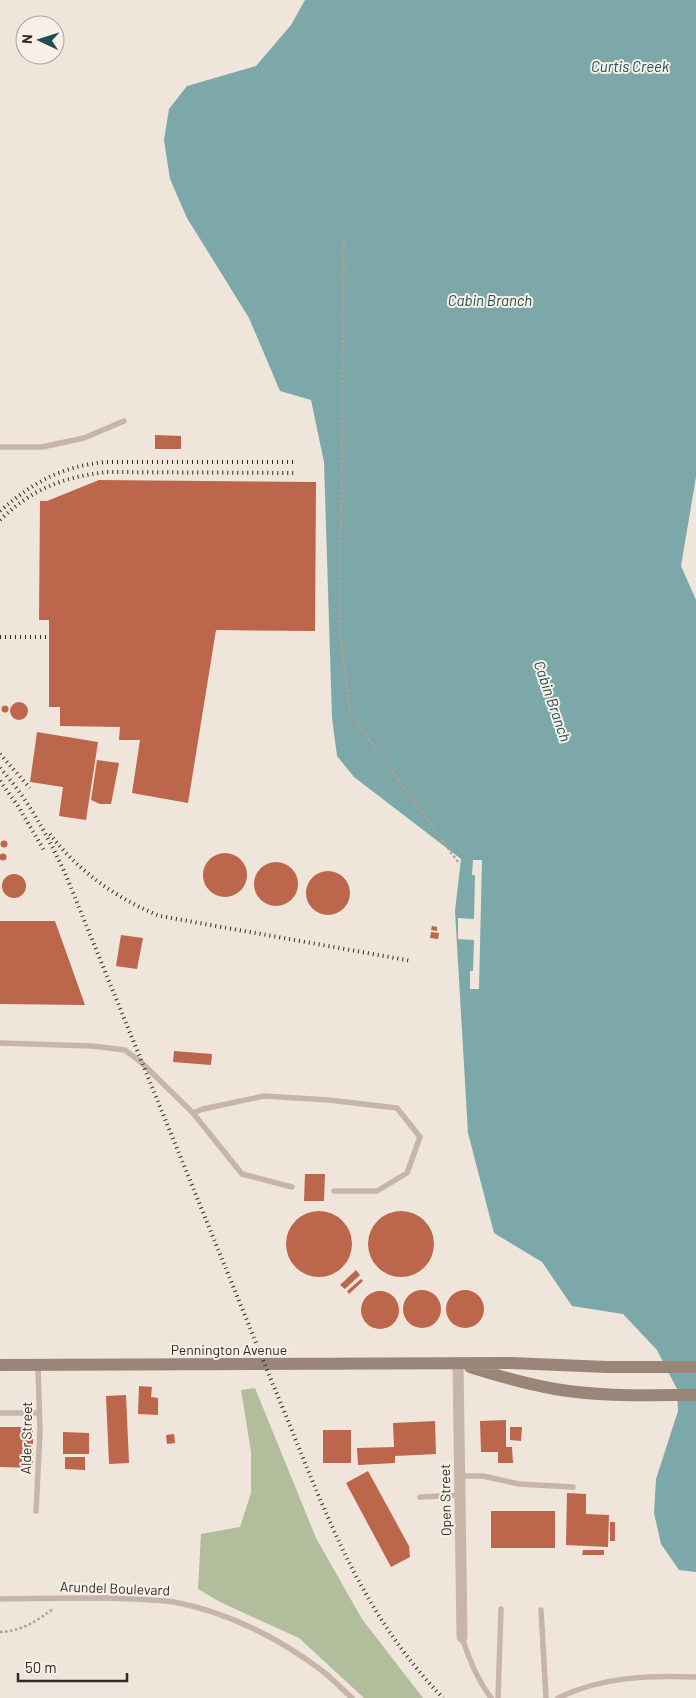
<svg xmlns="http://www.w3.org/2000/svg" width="696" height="1698" viewBox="0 0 696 1698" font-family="Barlow,sans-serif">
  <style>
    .green { fill: #b2bd9c }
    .water { fill: #7ca8aa }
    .pier { fill: #efe5db }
    .building { fill: #bc664c }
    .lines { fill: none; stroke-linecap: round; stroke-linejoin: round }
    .path { stroke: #b29f92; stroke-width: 2.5; stroke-dasharray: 2.5 2.5; stroke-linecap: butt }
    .service { stroke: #c6b5a8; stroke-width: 5.5 }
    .minor { stroke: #c6b5a8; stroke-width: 11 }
    .secondary { stroke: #9a8579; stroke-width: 12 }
    .rail { stroke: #342b27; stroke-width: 4; stroke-dasharray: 1 4; stroke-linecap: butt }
    .labels { text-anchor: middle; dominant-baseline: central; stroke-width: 4; stroke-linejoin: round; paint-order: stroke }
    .street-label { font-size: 14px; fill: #342b27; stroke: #f7f0e7 }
    .water-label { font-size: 15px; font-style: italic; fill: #214f51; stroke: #f7f0e7 }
  </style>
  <rect width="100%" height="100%" fill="#efe5db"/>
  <path class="green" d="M255 1388 316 1538 362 1619 423 1698H364L299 1638 220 1602 198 1589 201 1534 240 1527 251 1493V1452L241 1390Z"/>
  <path class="water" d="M305 0H696V477L681 566 696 600V1572L679 1570 661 1544 654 1513 656 1479 678 1411 677 1389 657 1350 623 1314 572 1306 542 1262 494 1233 468 1133 455 911 461 859 354 777 337 756 332 718 324 462 311 400 280 391 249 318 187 218 170 179 164 140 169 109 187 86 256 66 291 25Z"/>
  <path class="pier" d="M473 860H482L479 989H470V971H473L474 940 458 939V918L474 919 475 875H472Z"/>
  <path class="building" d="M155 435 181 436V449H155Z
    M99 480 316 482 315 631 216 630 188 803 132 793 140 740H119L120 727 60 726V707H49V620H39L40 501H47Z
    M10 711a9 9 0 1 1 18 0a9 9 0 1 1-18 0Z
    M1.5 709a3.5 3.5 0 1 1 7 0a3.5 3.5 0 1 1-7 0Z
    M37 732 98 742 86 820 59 816 63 787 30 782Z
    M97 760 119 763 111 804H100L91 800Z
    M0.5 844a3.5 3.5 0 1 1 7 0a3.5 3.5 0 1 1-7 0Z
    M203 875a22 22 0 1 1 44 0a22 22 0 1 1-44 0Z
    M-0.5 857a3.5 3.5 0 1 1 7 0a3.5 3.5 0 1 1-7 0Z
    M254 884a22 22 0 1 1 44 0a22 22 0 1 1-44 0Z
    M306 893a22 22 0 1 1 44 0a22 22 0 1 1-44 0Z
    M2 886a12 12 0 1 1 24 0a12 12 0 1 1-24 0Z
    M0 921H55L85 1005 0 1004Z
    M432 926 437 927V931L431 930Z
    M431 932 439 933 438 939 430 938Z
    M121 935 143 938 137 969 116 966Z
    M174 1051 212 1054 211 1065 173 1062Z
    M305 1174H325L324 1201H304Z
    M368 1244a33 33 0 1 1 66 0a33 33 0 1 1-66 0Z
    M286 1244a33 33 0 1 1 66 0a33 33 0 1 1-66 0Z
    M356 1270 360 1275 345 1289 340 1285Z
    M361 1279 363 1281 349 1294 347 1291Z
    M446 1309a19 19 0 1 1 38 0a19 19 0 1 1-38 0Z
    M403 1309a19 19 0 1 1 38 0a19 19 0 1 1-38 0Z
    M361 1310a19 19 0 1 1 38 0a19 19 0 1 1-38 0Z
    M139 1386 152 1387 151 1397 158 1398V1415L138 1414Z
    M126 1395 129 1463 109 1464 106 1396Z
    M506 1420V1447H512L513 1463H498V1452H481L480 1421Z
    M435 1421 436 1454 395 1456V1463L358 1465 357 1448 394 1447 393 1423Z
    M0 1427H33V1468L0 1467Z
    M510 1427H522L521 1441 510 1440Z
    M323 1430H351V1463H323Z
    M63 1432 89 1433V1454H63Z
    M174 1434 175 1443 167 1444 166 1435Z
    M65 1457H85V1470L65 1469Z
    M368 1471 409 1546 410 1557 391 1567 346 1483Z
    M567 1493 586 1494V1514L609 1515 608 1547 566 1545Z
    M491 1511H555V1548H491Z
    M610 1522H615V1541H610Z
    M583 1550H604V1555H582Z"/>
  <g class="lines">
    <path class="path" d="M344 240 340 629 350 713 458 862
      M0 1632C22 1631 37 1621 54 1608"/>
    <path class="service" d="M0 447H42L84 438 124 421
      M0 1043 92 1046 125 1050 142 1063 193 1113 242 1174 292 1187
      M193 1113 203 1109 264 1096 329 1100 397 1108 420 1137 407 1173 377 1191H334
      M0 1413H39
      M460 1476H483L519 1484 573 1487
      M420 1497 460 1495
      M36 1511 40 1431 38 1365
      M0 1599C37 1598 73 1598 110 1598 131 1599 153 1599 174 1602 227 1612 279 1638 321 1670 332 1678 342 1689 352 1698
      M541 1610 546 1698
      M462 1637C469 1660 477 1679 491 1698
      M498 1698 501 1609
      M558 1698C600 1677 649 1675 696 1677"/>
    <path class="minor" d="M458 1363 462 1637"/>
    <path class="secondary" d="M0 1365 511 1363 607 1367H696
      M470 1367C498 1376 526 1384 555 1389 601 1397 650 1395 696 1395"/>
    <path class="rail" d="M0 511C34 482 60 467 105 462H294
      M0 520C32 489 63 477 107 472L294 473
      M0 637H49
      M0 754 30 788
      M0 768C28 799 47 835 65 873 126 1023 187 1173 248 1323 266 1368 285 1413 303 1458 340 1549 374 1626 443 1698
      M0 781 18 806 45 852
      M50 834C78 871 117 899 160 916L412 961"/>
  </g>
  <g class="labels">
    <g class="street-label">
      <text x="229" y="1349">Pennington Avenue</text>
      <text transform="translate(26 1438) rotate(-89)">Alder Street</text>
      <text transform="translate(445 1500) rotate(-91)">Open Street</text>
      <text transform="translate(115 1588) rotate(2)">Arundel Boulevard</text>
    </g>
    <g class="water-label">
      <text x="630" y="66">Curtis Creek</text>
      <text x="490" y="300">Cabin Branch</text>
      <text transform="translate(553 701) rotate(71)">Cabin Branch</text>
    </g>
  </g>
  <g transform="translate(40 40) rotate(274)"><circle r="24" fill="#f7f0e7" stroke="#a9a19a"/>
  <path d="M0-4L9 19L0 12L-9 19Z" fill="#214f51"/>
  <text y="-8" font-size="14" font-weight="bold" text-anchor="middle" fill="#342b27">N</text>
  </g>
  <path d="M18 1673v8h109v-8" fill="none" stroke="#342b27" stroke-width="2.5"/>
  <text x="25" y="1673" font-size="15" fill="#342b27" stroke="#f7f0e7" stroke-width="4" paint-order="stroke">50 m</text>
</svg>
